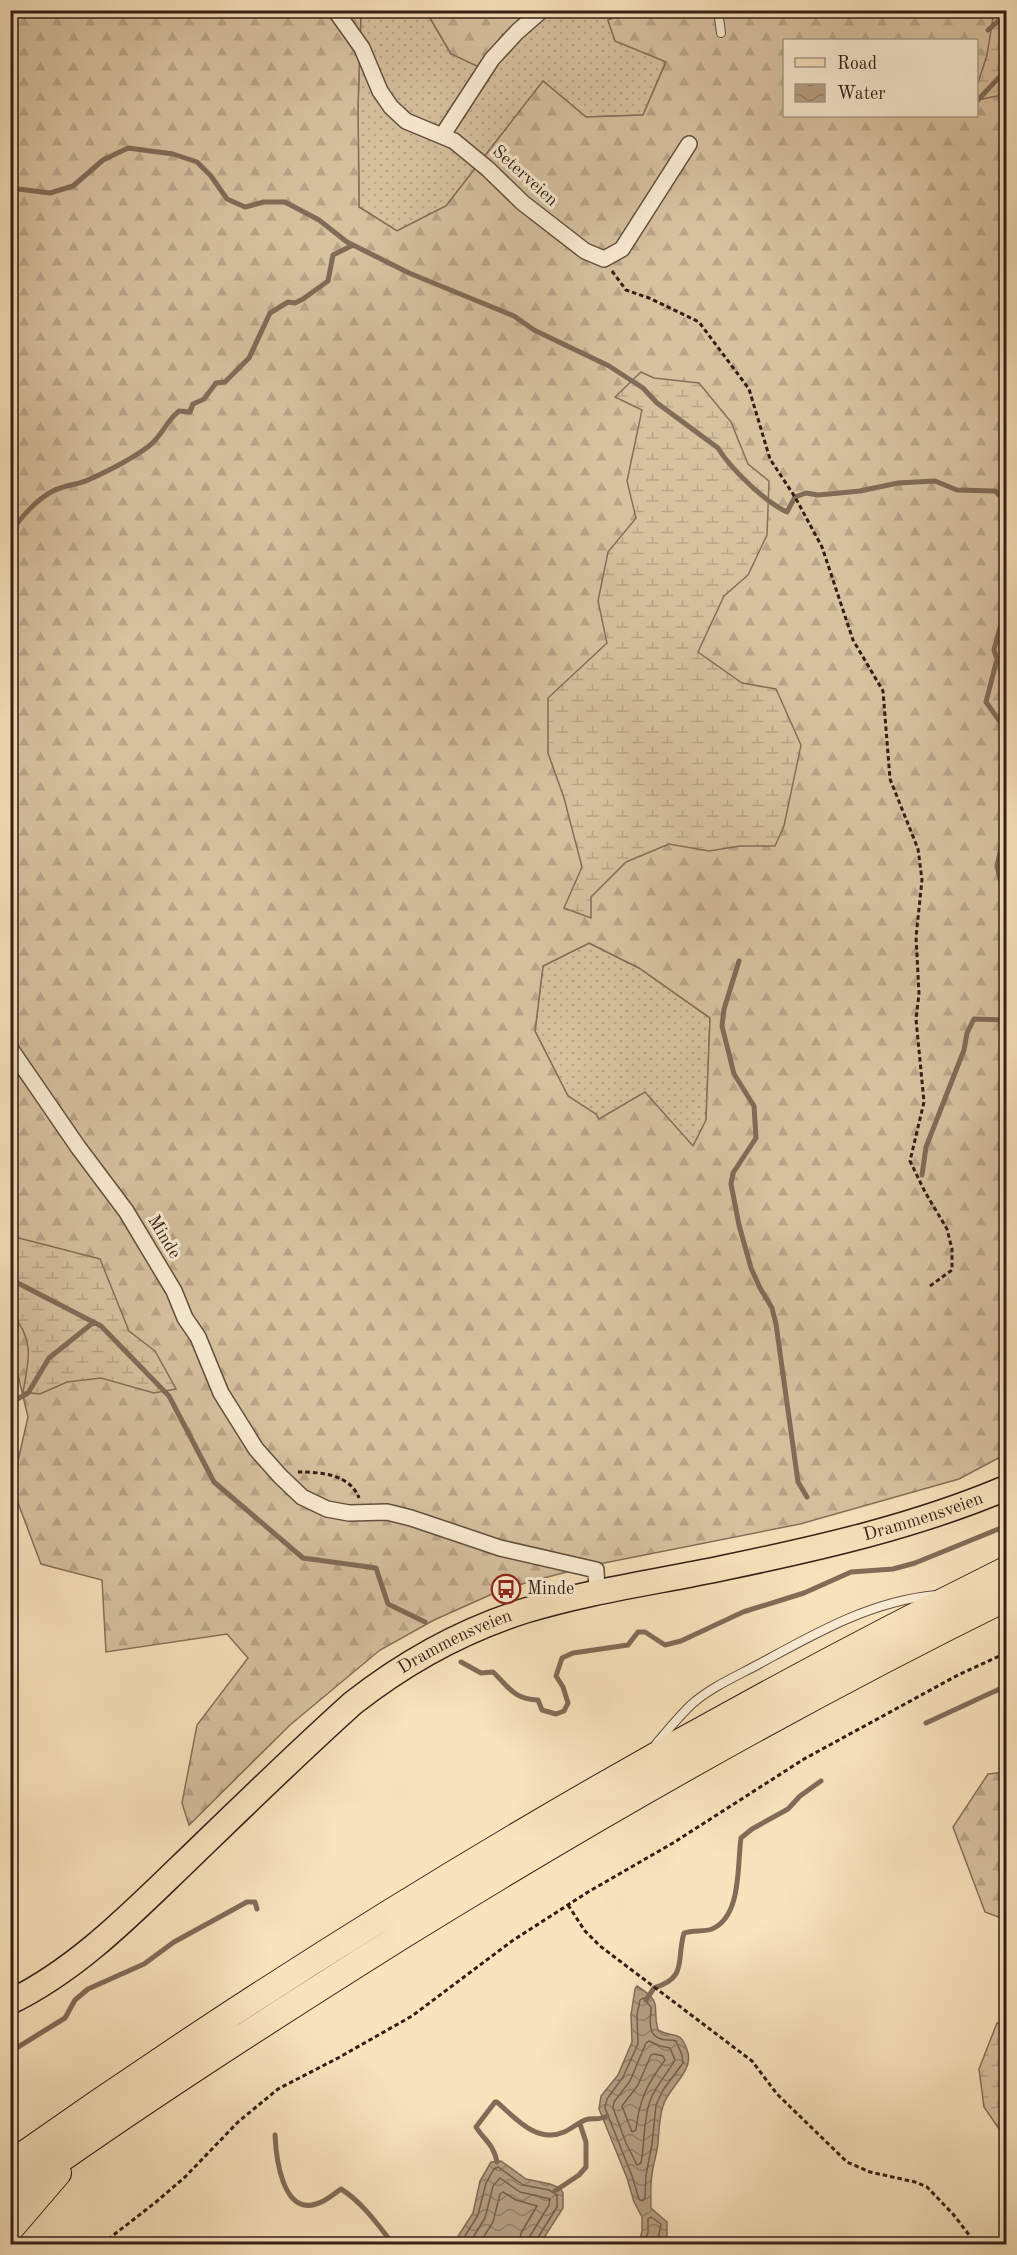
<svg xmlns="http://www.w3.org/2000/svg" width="1017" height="2255" viewBox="0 0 1017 2255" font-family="'Old Standard TT',serif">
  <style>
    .grass { fill: url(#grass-dots); stroke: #85705a; stroke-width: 1.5 }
    .forest { fill: url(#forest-firs); stroke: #85705a; stroke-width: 1.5; fill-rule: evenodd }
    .wetland { fill: url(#wetland-marsh); stroke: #85705a; stroke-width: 1.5 }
    .water { fill: url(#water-waves); stroke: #816c58; stroke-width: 1.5 }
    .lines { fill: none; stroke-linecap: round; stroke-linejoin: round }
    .shore { stroke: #745f4c; stroke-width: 1.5 }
    .stream { stroke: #816c58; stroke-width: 5 }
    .service-casing { stroke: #644f3f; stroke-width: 10 }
    .minor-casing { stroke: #644f3f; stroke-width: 18 }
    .primary-casing { stroke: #331e15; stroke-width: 27 }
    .trunk-casing { stroke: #331e15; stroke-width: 28 }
    .path { stroke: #331e15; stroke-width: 3; stroke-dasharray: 4.5 3; stroke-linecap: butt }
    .service { stroke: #faedd4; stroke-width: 8 }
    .minor { stroke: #faedd4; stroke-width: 15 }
    .primary { stroke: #f8e3bd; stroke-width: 24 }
    .trunk { stroke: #f8e3bd; stroke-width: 26 }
    .labels { text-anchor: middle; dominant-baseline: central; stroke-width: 6; stroke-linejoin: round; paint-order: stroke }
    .street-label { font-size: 18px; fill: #331e15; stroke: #faedd4 }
    .poi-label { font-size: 18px; fill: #331e15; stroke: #faedd4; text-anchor: start }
  </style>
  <defs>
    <pattern id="grass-dots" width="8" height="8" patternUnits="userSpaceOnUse" patternTransform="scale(1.5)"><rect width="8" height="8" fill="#d7c2a0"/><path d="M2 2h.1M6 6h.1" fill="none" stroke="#b9a689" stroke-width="1.8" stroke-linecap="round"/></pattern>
    <pattern id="forest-firs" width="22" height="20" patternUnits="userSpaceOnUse" patternTransform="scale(1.5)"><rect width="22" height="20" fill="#d7c2a0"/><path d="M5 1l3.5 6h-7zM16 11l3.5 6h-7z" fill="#b9a689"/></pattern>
    <pattern id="wetland-marsh" width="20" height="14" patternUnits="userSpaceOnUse" patternTransform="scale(1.5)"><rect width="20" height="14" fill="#d7c2a0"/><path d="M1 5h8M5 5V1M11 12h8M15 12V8" fill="none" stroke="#b9a689"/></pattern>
    <pattern id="water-waves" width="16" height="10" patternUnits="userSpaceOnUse" patternTransform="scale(1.5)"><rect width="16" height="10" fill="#b5a084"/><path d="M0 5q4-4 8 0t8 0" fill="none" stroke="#94826b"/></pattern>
  </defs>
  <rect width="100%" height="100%" fill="#f8e3bd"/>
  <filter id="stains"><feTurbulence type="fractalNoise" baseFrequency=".00333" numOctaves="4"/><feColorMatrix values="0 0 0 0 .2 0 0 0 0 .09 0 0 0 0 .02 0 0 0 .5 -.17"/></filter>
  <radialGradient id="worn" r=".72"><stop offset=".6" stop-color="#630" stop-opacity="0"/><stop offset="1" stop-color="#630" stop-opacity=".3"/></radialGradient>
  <path class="grass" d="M361 11H426L451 54 534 11H637L608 20 615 41 666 61 643 115 586 117 543 81 446 206 397 231 359 207 358 107Z
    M589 943 639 968 710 1018 706 1121 693 1146 598 1119 568 1096 535 1031 543 966Z"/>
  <path class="forest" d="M637 10 1006 11V568L1001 578 1006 613V1454L959 1479 800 1524 594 1565 528 1582 490 1595 434 1620 380 1650 290 1725 189 1825 182 1803 197 1725 248 1658 227 1634 106 1652 102 1580 41 1564 12 1487 28 1417 15 1363 10 1358V11H361L358 107 359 207 397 231 446 206 543 81 586 117 643 115 666 62 615 41 608 20ZM784 40H976V116H784ZM589 943 639 968 710 1018 706 1120 693 1146 645 1092 599 1119 596 1114 568 1096 535 1031 543 966Z
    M426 11H534L479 67 451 54Z
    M1006 1772V1920L985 1912 953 1827 988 1774Z"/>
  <path class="wetland" d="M994 11H1006V88L997 96 977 100V86L987 55Z
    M641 372 654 378 699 383 731 422 748 464 769 481 767 535 748 575 724 596 698 652 742 683 776 689 801 745 784 826 775 846H740L709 851 669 844 626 862 591 897V918L564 908 582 867 564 798 548 753V698L607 643 598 601 608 552 636 518 627 481 642 410 615 397Z
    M11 1236 100 1259 129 1331 155 1351 176 1389 154 1393 101 1378 67 1382 40 1394 23 1392C29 1360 35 1339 11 1313Z
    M1006 2022V2139L984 2107 979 2069 997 2023Z"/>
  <path class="water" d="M637 1986C665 2004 651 2005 658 2030 673 2039 681 2028 688 2053 693 2072 668 2088 663 2106 659 2118 659 2131 658 2143 657 2154 653 2164 652 2175 650 2186 651 2197 651 2208L667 2222V2235L662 2244H639L642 2231V2217L634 2202 627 2178 599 2109 601 2096 618 2075 632 2042 631 2015 635 1989Z
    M501 2161 526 2179 550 2184 560 2188 563 2193V2208L540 2244H453L473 2213 480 2181 491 2162Z"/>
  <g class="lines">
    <path class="shore" d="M643 1998 651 2007C651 2019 646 2034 661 2039 666 2041 671 2039 676 2041L682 2055 683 2063 663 2090 656 2105 652 2144 646 2175 645 2198 642 2201 639 2199 632 2176 605 2108 607 2099 623 2077 638 2044 637 2015 640 2000Z
      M649 2041 660 2046 670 2048 675 2060C667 2074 656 2085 650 2101 643 2120 645 2143 641 2163L637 2165 626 2143 613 2108 614 2102 630 2081 646 2043Z
      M654 2054 663 2056 665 2060C647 2084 639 2100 636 2130L632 2132 622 2106 638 2085 651 2055Z
      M460 2244 478 2215 486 2183 494 2169 498 2167 523 2185 549 2190 557 2195V2207L537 2239 536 2244
      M469 2244 485 2218 493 2186 500 2178 520 2192 550 2199 549 2205 530 2236 528 2244
      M479 2244 493 2222 500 2194 503 2192 516 2200 537 2206 521 2233 519 2244
      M645 2244 648 2232V2219L651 2217 661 2224 657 2244"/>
    <path class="stream" d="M988 30 1006 14
      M976 102 1006 70
      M10 188 50 193 73 186 103 160 128 148 173 154 197 162 211 176 227 199 245 207 264 202H285L319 220 347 242 409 273 514 316 534 330 609 366 643 388 657 403 718 448C730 468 765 502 787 512L795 497 806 493 818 495 860 491 898 483 935 481 957 490 995 491 1006 502
      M10 534C19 519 37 499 53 491 64 485 77 485 88 480 108 471 132 459 149 446 162 436 167 420 179 411L190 412 193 404 204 399 216 383 225 382 249 358 270 313 288 302 295 303 303 299 328 281 333 255 353 245
      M1006 567 1002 590 1001 624 994 650 997 659 986 702 1006 730
      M1006 843 1001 848 997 866 1006 903
      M739 961 724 1009 722 1026 734 1074 754 1106 756 1138 733 1173 731 1184 739 1225 751 1268 760 1288 772 1308 776 1324 798 1482 807 1497
      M922 1175 926 1147 964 1050 967 1033 974 1019 1006 1020
      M10 1279 101 1326 169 1396 214 1482 303 1558 376 1568 388 1604 425 1622
      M10 1403 28 1393 49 1358 94 1322
      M461 1662 481 1673 493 1672C509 1687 513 1699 538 1700L542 1710 556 1714 564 1711 568 1703 563 1687 556 1676 562 1658 573 1653 628 1645 638 1632H645L665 1645 681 1641 743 1612 804 1593 851 1572 893 1569 915 1563 1006 1526
      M926 1723 1006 1686
      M646 2000 654 1988C688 1977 676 1961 684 1933 693 1930 704 1932 712 1929 742 1916 737 1865 741 1838L752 1829 788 1809 800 1796 821 1781
      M10 2052 65 2018 75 2000 88 1989 144 1964 174 1942 247 1902H255L257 1909
      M275 2135C276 2156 282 2215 316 2204 325 2202 334 2194 341 2189 362 2202 378 2225 393 2244
      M497 2162C494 2145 485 2141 476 2127L495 2102H497C515 2118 537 2144 564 2132 571 2129 578 2123 585 2120 592 2117 599 2121 607 2116
      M555 2191 579 2175 586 2167V2142L580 2124"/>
    <g class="service-casing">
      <path id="service" d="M718 10 721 33
        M656 1744C668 1730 679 1716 692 1704 711 1687 737 1676 759 1664 816 1633 871 1601 936 1595"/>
    </g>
    <g class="minor-casing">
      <path id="minor" d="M335 10 362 48 380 91 391 107 406 121 454 141 488 169 523 203 585 251 604 259 622 249 689 144
        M442 136 492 59 517 32 542 10
        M10 1048 78 1147 126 1211 174 1291 185 1318 198 1337 221 1393 256 1449 280 1476 302 1497 327 1509 349 1513 387 1512 411 1518 500 1548 596 1570 597 1593"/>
    </g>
    <g class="primary-casing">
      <g id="primary">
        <path id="s1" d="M10 2002C76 1970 129 1916 181 1866 238 1811 294 1756 353 1703 404 1663 461 1631 524 1611 589 1591 657 1582 723 1568 820 1548 916 1526 1006 1488"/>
      </g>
    </g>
    <g class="trunk-casing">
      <path id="trunk" d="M10 2164C326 1941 660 1742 1006 1570
        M10 2195C137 2104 268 2020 400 1937 597 1815 799 1700 1006 1598
        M10 2229 58 2173"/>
    </g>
    <path class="path" d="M612 271 626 290 649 298 699 322 749 389 770 459 795 497 822 547 853 640 883 691 890 779 918 849 922 880 916 937 919 994 916 1019 924 1102 910 1161 925 1192 947 1229 952 1249V1270L930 1286
      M298 1472C320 1472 350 1474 359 1498
      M568 1905 585 1931 600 1946 752 2061 777 2094 847 2162 870 2172 915 2182 927 2187 953 2214 976 2244
      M102 2244 156 2202 185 2177 238 2122 278 2089 338 2058 412 2016 512 1941 588 1892 673 1843 804 1759 958 1675 1006 1653"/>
    <use href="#service" class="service"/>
    <use href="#minor" class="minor"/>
    <use href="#primary" class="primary"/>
    <use href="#trunk" class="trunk"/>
  </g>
  <defs>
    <g id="bus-ring" transform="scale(1.5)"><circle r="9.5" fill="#faedd4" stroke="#8f2418" stroke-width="1.5"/><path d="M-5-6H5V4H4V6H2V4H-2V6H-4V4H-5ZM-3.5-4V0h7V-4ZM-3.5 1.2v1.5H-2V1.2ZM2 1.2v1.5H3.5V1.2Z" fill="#8f2418"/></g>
  </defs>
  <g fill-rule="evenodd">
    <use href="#bus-ring" x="506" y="1589"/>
  </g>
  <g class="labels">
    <g class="street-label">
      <text transform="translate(525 176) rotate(42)">Seterveien</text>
      <text transform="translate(164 1237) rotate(59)">Minde</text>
      <text stroke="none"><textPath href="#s1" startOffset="1062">Drammensveien</textPath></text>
      <text stroke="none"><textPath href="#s1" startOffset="576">Drammensveien</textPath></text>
    </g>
    <g class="poi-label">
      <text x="527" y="1589">Minde</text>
    </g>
  </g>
  <rect width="1017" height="2255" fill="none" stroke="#f8e3bd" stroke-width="36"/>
  <rect x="12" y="12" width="993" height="2231" fill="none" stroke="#331e15" stroke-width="3"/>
  <rect x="18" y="18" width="981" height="2219" fill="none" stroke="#331e15" stroke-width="1.5"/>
  <rect x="783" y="39" width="195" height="78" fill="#faedd4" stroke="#aa9a88" stroke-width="1.5"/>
  <rect x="795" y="58" width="30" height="9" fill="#f8e3bd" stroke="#aa9a88" stroke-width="1.5"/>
  <text x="837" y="69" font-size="18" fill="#331e15">Road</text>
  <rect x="795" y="84" width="30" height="18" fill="url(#water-waves)" stroke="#aa9a88" stroke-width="1.5"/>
  <text x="837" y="99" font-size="18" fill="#331e15">Water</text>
  <rect width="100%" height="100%" filter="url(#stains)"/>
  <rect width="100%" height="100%" fill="url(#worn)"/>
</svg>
